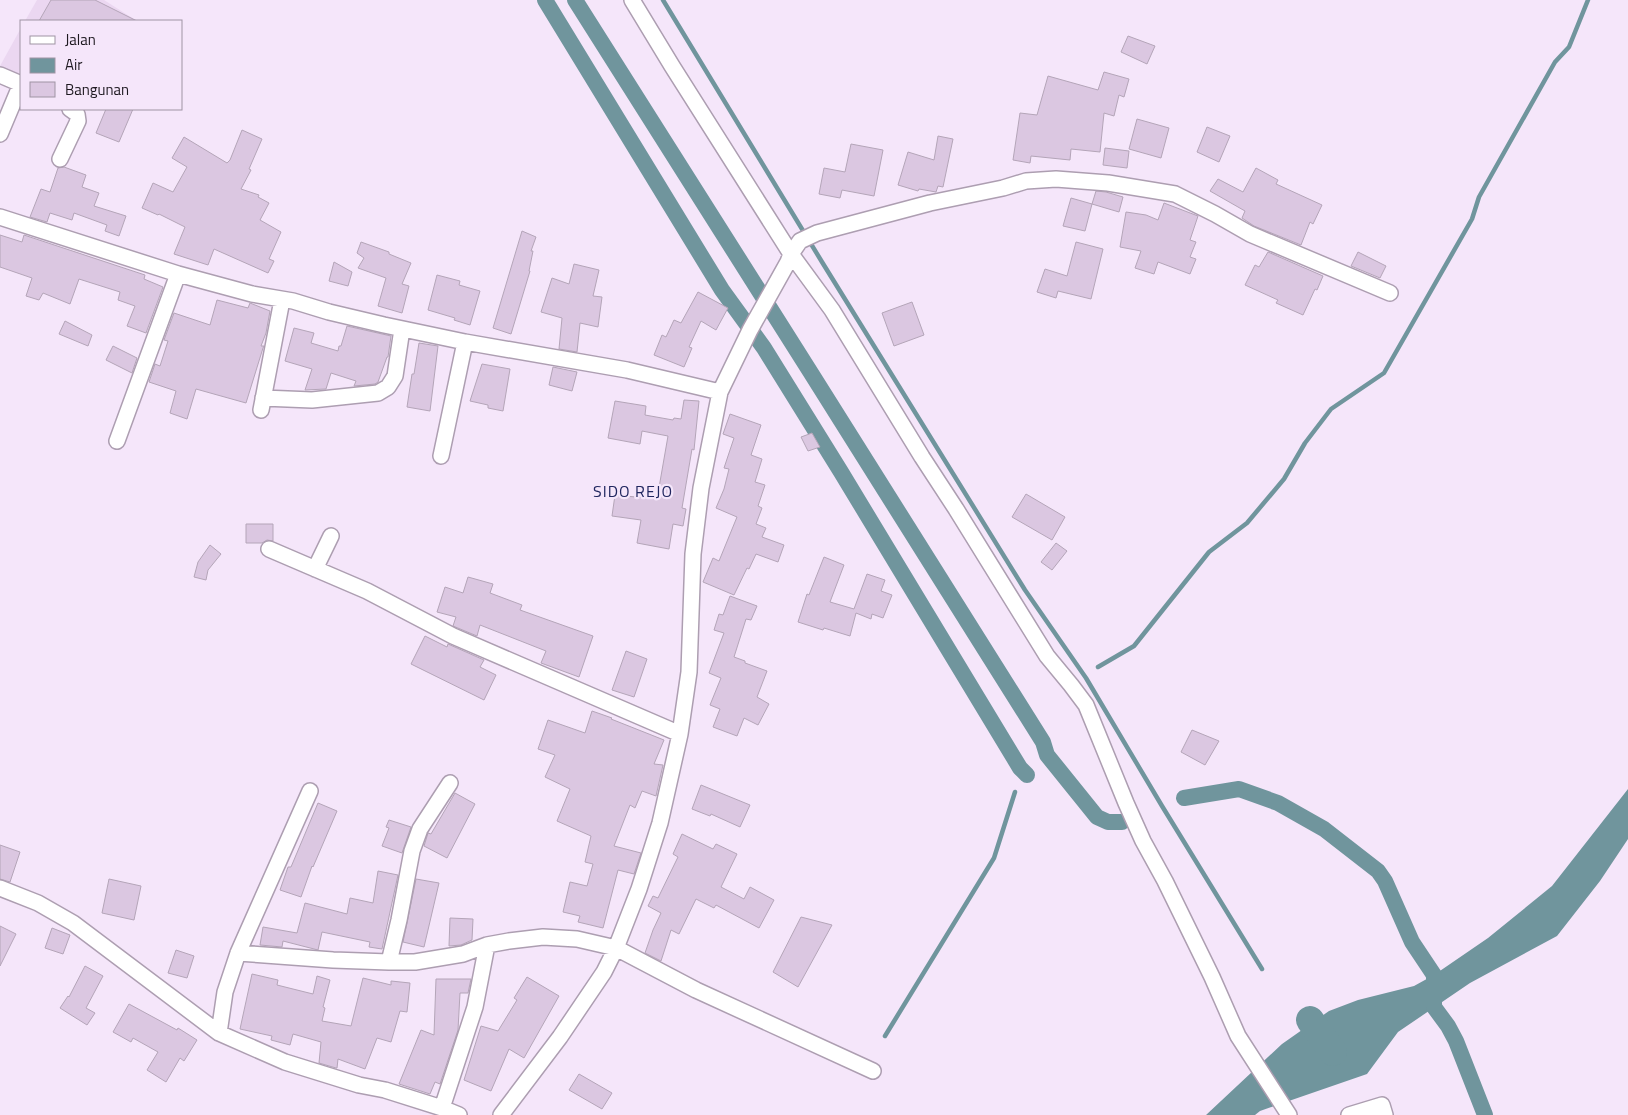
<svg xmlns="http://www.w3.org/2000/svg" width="1628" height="1115" viewBox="0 0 1628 1115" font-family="'Titillium Web',sans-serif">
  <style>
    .built { fill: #ebd7f1 }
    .water { fill: #70959d }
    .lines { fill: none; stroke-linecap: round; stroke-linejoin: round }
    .stream { stroke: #70959d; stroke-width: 4.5 }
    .canal { stroke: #70959d; stroke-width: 16 }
    .river { stroke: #70959d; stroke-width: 28 }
    .building { fill: #dbc7e1; stroke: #b4a5b8 }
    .minor-casing { stroke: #ad9eb1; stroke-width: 18 }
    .minor { stroke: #fff; stroke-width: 15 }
    .labels { text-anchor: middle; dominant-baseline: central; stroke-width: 4.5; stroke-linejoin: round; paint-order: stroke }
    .quarter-label { font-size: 16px; letter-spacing: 1px; fill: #20265f; stroke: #f5e6fa }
  </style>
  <rect width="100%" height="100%" fill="#f5e6fa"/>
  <path class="built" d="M37 0H104L137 21H25Z
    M21 28V78L0 66Z"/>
  <path class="water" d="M1628 789V839L1600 881 1557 936 1470 983 1398 1032 1367 1074 1260 1111 1255 1115H1206L1282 1044 1329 1011 1358 1000 1414 986 1434 975 1488 938 1552 886Z"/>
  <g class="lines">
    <path class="stream" d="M663 0 822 262 1025 590 1086 678 1162 806 1262 969
      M1098 667 1134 646 1209 552 1247 523 1284 479 1305 443 1331 409 1384 373 1472 219 1479 197 1555 62 1569 47 1588 0
      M885 1036 994 858 1015 792"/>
    <path class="canal" d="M545 0 722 290 764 348 841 472 1020 768 1027 775
      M575 0 811 373 1043 742 1047 755 1097 817 1108 822H1122
      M1184 798 1239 789 1278 803 1324 829 1378 871 1385 881 1412 942 1434 975V1007L1448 1026 1456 1041 1485 1115"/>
    <path class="river" d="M1310 1020 1333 1052"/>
  </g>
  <path class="building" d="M51 0H95L137 21H39Z
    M1128 36 1155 46 1147 64 1121 52Z
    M1104 72 1129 79 1124 97 1119 95 1114 116 1104 113 1100 152 1071 149 1070 160 1031 156 1030 163 1013 160 1020 113 1037 115 1048 76 1098 90Z
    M106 109H133L119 142 96 133Z
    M1137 119 1169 128 1161 158 1129 149Z
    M1207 127 1230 136 1219 162 1197 152Z
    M242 130 262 139 249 169 251 170 241 189 259 195 258 197 269 203 260 220 281 232 269 259 274 261 268 273 214 249 208 265 174 254 185 227 159 214 158 215 142 208 153 183 173 192 187 167 172 158 184 137 227 163 230 160Z
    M938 136 953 139 943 187 938 186 936 192 919 189 918 191 898 185 908 152 934 160Z
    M851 144 883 150 874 196 842 190 840 198 819 194 824 168 845 172Z
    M1105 148 1129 151 1127 168 1103 165Z
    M64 167 86 175 82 187 99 193 94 206 126 216 119 236 105 231 107 225 74 213 72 220 50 213 47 222 30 217 41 189 50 192 58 168Z
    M1256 168 1278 180 1276 184 1322 205 1313 224 1310 222 1301 245 1254 226 1242 218 1245 211 1210 191 1218 179 1243 192Z
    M1096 191 1106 192 1123 197 1119 212 1092 204Z
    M1071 198 1092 204 1085 231 1063 226Z
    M1164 203 1198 216 1190 240 1196 242 1190 257 1196 259 1190 274 1158 262 1154 274 1135 268 1141 251 1120 247 1126 212 1146 215 1158 220Z
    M522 231 536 237 531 251H533L529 271H530L511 334 493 328Z
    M0 235 22 242 24 235 145 275 144 279 163 287 146 333 127 326 135 306 118 300 120 292 79 279 70 304 43 293 39 300 26 296 32 278 0 267Z
    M361 242 389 252V254L411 263 402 284 409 286 402 313 378 306 386 278 358 268 364 258 357 253Z
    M1076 242 1103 249 1091 299 1058 291 1056 298 1037 292 1045 269 1067 276Z
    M1268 252 1323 276 1317 290 1315 289 1303 315 1276 303 1278 300 1245 285 1255 265 1259 267Z
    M1358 252 1386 266 1380 278 1351 266Z
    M334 262 352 272 348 286 329 281Z
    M574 264 599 270 593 296 602 297 598 327 580 323 577 352 559 349 562 318 541 312 552 278 569 284Z
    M437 275 460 281 459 285 480 291 470 325 454 320 455 318 428 310Z
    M698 292 728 308 716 330 701 321 689 347 692 348 684 367 654 355 662 335 666 337 674 320 681 323Z
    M217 300 248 308 250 303 270 311 266 333 261 346H264L263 348 246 403 196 389 187 419 170 413 176 391 149 382 155 364 160 366 168 341 164 340 174 313 210 325Z
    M912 302 924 335 894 346 882 313Z
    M65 321 92 335 88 346 59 334Z
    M347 326 391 336 388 357H387L378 382 375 384 354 386 356 381 331 373 326 389 305 390 312 369 285 361 294 328 314 333 311 343 338 351 339 346H341Z
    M419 343 438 346 430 411 407 407 412 374H414Z
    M113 346 137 358 132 373 106 360Z
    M482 364 510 369 503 411 488 408V405L470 401Z
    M553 367 577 372 572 391 549 385Z
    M684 400 699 401 694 450 692 449 682 508 686 509 683 526 673 524 669 549 637 543 641 520 612 516 615 495 657 499 668 436 642 431 640 444 608 438 615 401 646 406 645 415 673 420 674 418 681 419Z
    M730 414 761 425 751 455 762 459 755 482 765 485 758 506 762 508 756 524 766 528 762 537 784 545 778 562 756 554 749 569 747 568 734 595 703 582 713 558 719 561 737 517 716 508 724 489 729 469 724 468 734 438 723 434Z
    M812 433 820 447 808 451 801 437Z
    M1026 494 1065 517 1052 540 1012 517Z
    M246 524H273V541L267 540 262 543H246Z
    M1056 543 1067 551 1052 570 1041 562Z
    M210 545 221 554 208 570 206 580 194 577 198 562Z
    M824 557 844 565 830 602 854 609 867 574 885 580 881 591 892 595 883 618 872 614 871 619 856 613 850 636 824 628 823 630 798 622 807 594 809 595Z
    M468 577 493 584 490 593 522 605 520 610 593 636 579 677 541 663 546 651 480 625 477 636 453 626 456 617 437 612 445 587 463 593Z
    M730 596 757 606 751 620 746 619 734 657 745 661V663L767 671 757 697 769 704 758 725 744 718 737 736 713 727 720 709 710 705 721 678 709 673 724 633 714 630 719 614 723 615Z
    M425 636 447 647 448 644 484 660 480 667 496 675 484 700 411 664Z
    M626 651 647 659 634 697 612 690Z
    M592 711 612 718 611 719 664 740 654 764 663 765 656 796 642 791 635 808 630 805 614 846 641 853 634 874 618 870 603 928 578 922 580 916 563 912 570 882 587 886 593 864 585 862 591 836 557 821 570 789 545 777 555 755 538 749 548 720 585 733Z
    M1192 730 1219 741 1205 765 1181 752Z
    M701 785 750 805 740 827 711 814 710 816 692 809Z
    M455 793 475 804 447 858 424 846 428 833 431 834Z
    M318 803 337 811 313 867 312 866 301 897 280 890 288 867H291Z
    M389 820 411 827 402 853 382 846 389 828 386 827Z
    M682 834 713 849 716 844 737 854 721 887 744 899 750 887 774 900 759 928 716 905 714 908 696 899 679 934 671 930 661 961 645 953 653 930 661 913 648 906 653 896 658 898 678 857 673 854Z
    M0 845 20 852 10 882 0 879Z
    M378 871 398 875 382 949 369 947 370 942 322 932 318 950 283 941 282 947 260 945 263 927 297 933 305 903 347 914 350 898 373 903Z
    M109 879 141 886 134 920 102 913Z
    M416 879 439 883 424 947 403 942Z
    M801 917 832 925 798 987 773 972Z
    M450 918 473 919 472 940 461 945 449 946Z
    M0 926 16 934 0 966Z
    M52 928 70 935 63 954 45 948Z
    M176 950 194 956 187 978 168 973Z
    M85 966 103 976 86 1008 95 1013 87 1025 60 1008 68 996 69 997Z
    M252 974 278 980 277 985 313 994 317 976 330 980 323 1007 325 1008 322 1021 351 1026 363 978 391 985V981L410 983 407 1012 400 1011 391 1042 377 1038 365 1069 338 1059 337 1068H336L319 1063 321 1042 293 1034 290 1045 271 1040 272 1036 240 1029Z
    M527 977 559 996 524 1058 509 1049 491 1091 464 1080 481 1026 498 1031 517 1000 514 998Z
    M436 979H471L468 993H460L458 1030 440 1084 435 1082 430 1094 399 1084 421 1030 434 1035Z
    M129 1004 177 1030 178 1028 197 1040 184 1061 180 1058 166 1082 147 1070 158 1052 133 1038 131 1042 113 1032Z
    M579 1074 612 1093 602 1109 569 1090Z"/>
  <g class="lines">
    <g class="minor-casing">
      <path id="minor" d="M632 0 672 66 791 254 832 310 922 457 956 509 1047 656 1071 685 1086 705 1126 803 1143 841 1165 881 1212 977 1238 1036 1289 1115
        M0 75 21 84
        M0 134 21 84
        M60 159 78 121 77 114 70 109
        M0 217 178 274 252 294 293 301 329 312 384 325 465 342 627 370 720 392
        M263 398 312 400 378 393 388 387 395 376 402 329
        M261 410 282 300
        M117 441 178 274
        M441 456 465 342
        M269 549 367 591 453 636 680 734
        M315 569 331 536
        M0 888 38 903 73 923 219 1033 285 1062 359 1085 385 1090 442 1108 459 1115
        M238 953 333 960 389 962H415L463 954 487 945 509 941 543 937 577 939 616 948 696 990 873 1071
        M389 962 399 920 412 851 420 829 450 783
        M219 1033 225 992 238 953 310 791
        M442 1108 475 1007 487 945
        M501 1115 560 1037 604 972 616 948 639 889 660 823 680 734 689 672 693 554 701 488 720 392 750 330 788 262 791 254 800 241 817 233 930 203 1003 188 1026 181 1056 179 1108 183 1175 194 1215 214 1250 234 1390 293
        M1349 1115 1382 1105 1385 1115"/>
    </g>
    <use href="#minor" class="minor"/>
  </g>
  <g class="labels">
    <g class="quarter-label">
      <text x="633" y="491">SIDO REJO</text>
    </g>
  </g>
  <rect x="20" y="20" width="162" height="90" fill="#f5e6fa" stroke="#9f94a3"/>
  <rect x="30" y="36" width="25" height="8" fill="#ffffff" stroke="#9f94a3"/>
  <text x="65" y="45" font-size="15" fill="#1e1920">Jalan</text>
  <rect x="30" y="58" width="25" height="15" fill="#70959d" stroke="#9f94a3"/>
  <text x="65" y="70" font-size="15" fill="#1e1920">Air</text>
  <rect x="30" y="82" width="25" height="15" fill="#dbc7e1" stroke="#9f94a3"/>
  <text x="65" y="95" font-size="15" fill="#1e1920">Bangunan</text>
</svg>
